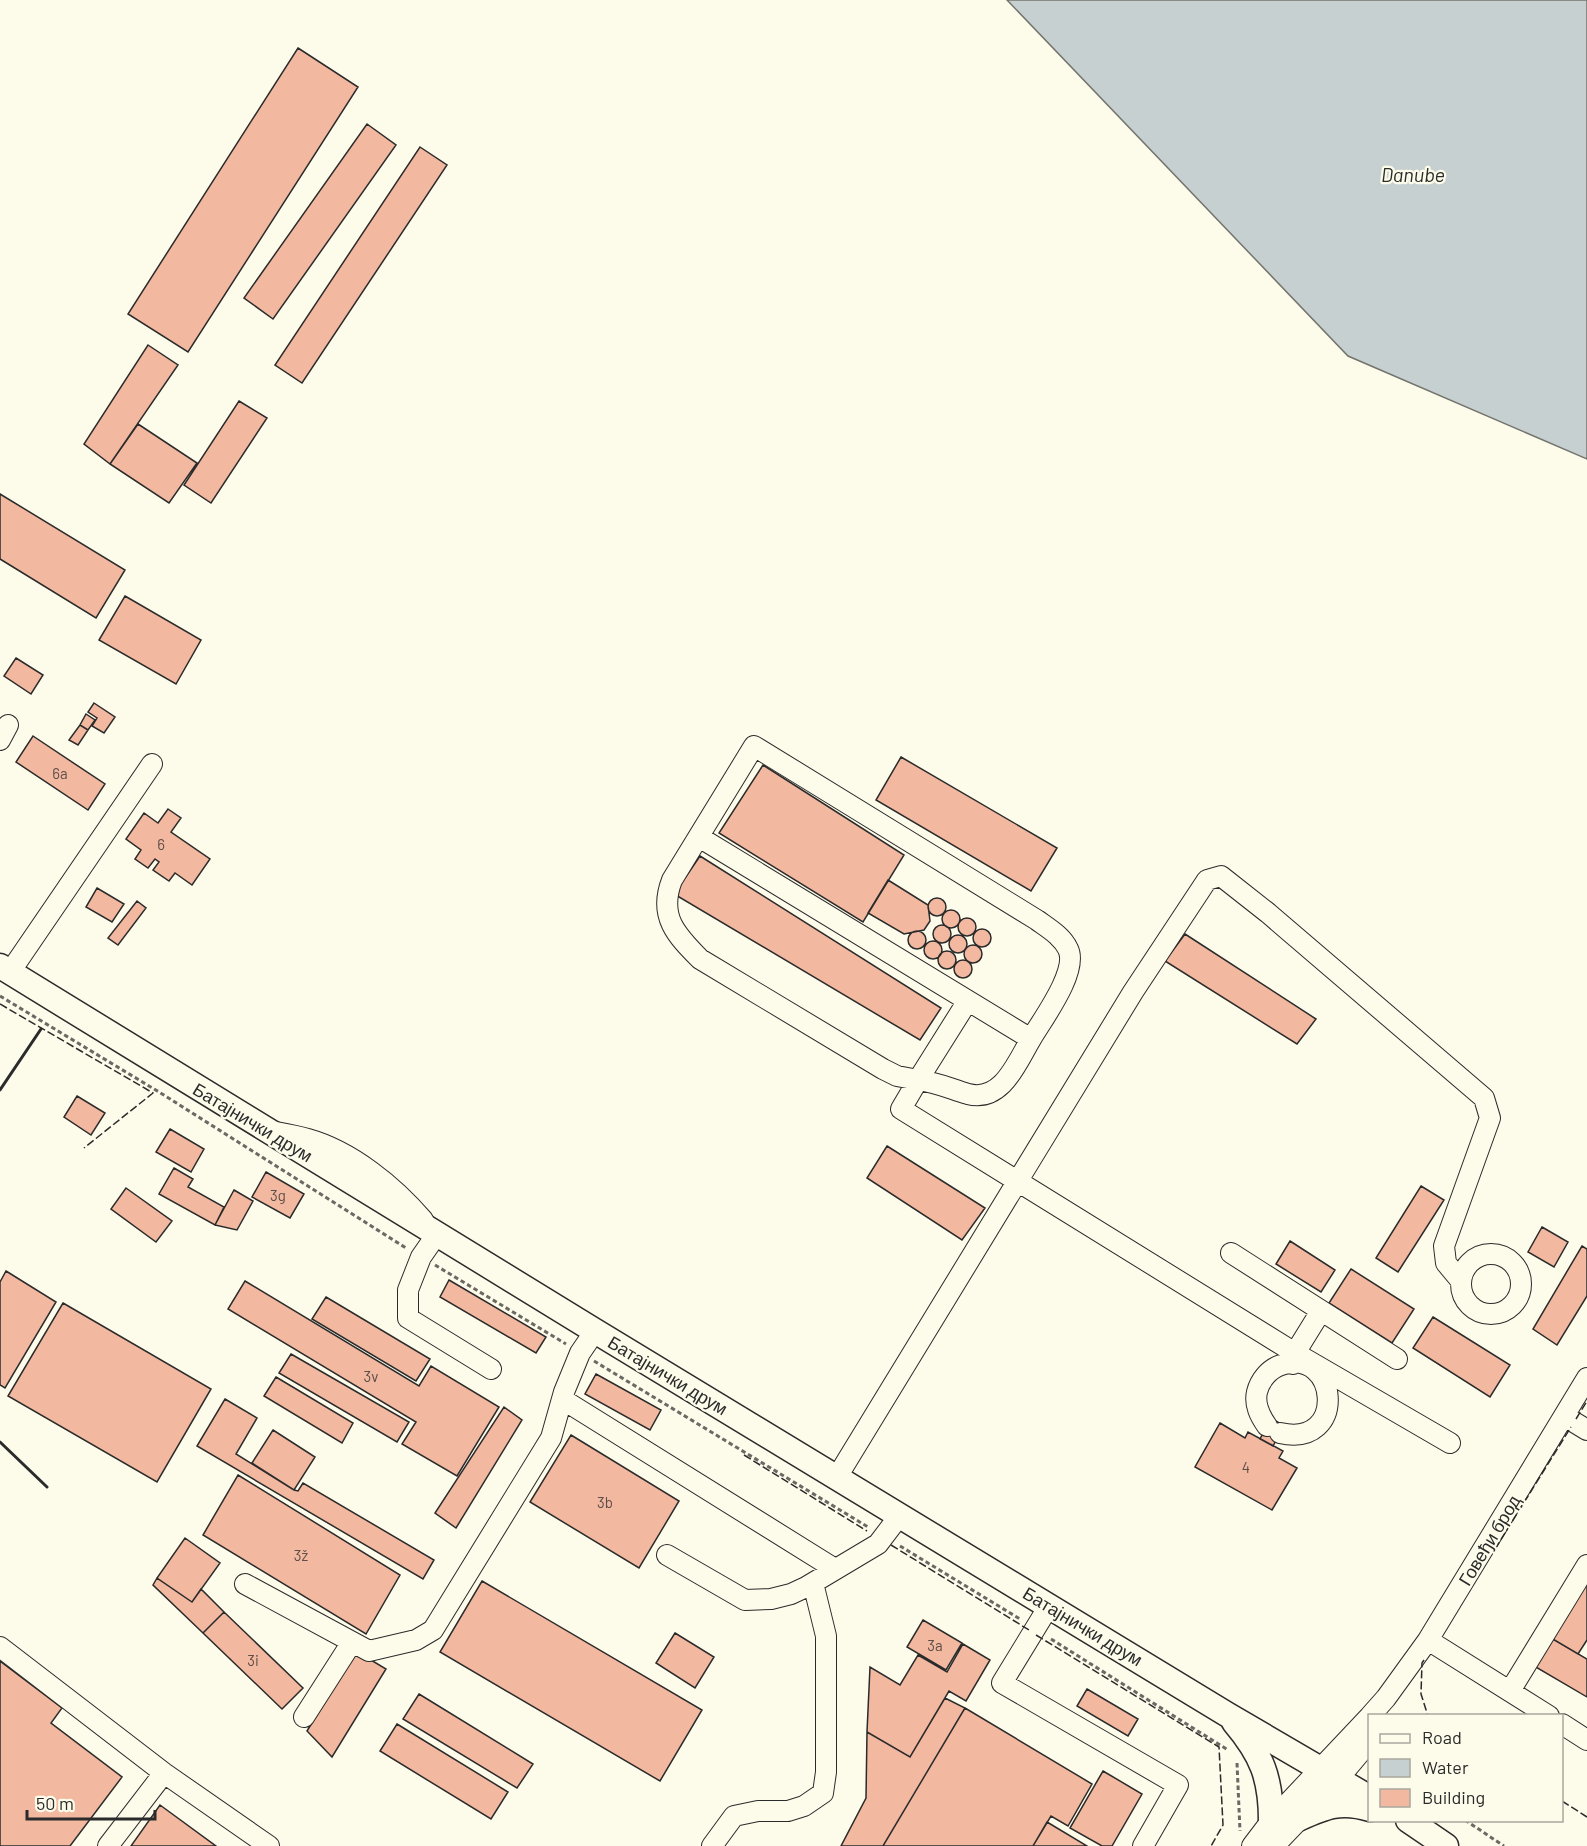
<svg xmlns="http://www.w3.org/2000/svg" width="1587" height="1846" viewBox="0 0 1587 1846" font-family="Barlow,sans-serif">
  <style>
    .water { fill: #c7d0d0; stroke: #74746e; stroke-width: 1.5 }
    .building { fill: #f2b8a0; stroke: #2b2b2b; stroke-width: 1.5 }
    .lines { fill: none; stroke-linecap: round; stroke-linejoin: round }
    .minor-casing { stroke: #2b2b2b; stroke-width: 22 }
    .major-casing { stroke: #2b2b2b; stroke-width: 27 }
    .path { stroke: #6a6964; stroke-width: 3; stroke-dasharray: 4.5 3; stroke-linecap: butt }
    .minor { stroke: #fdfbea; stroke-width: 20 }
    .major { stroke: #fdfbea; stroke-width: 24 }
    .fence { stroke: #2b2b2b; stroke-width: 1.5; stroke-dasharray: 8 3; stroke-linecap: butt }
    .wall { stroke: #2b2b2b; stroke-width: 3 }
    .labels { text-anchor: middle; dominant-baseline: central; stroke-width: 4.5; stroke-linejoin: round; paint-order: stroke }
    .number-label { font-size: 15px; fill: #5d4e48 }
    .street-label { font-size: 18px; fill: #2b2b2b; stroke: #fdfbea }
    .water-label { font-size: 20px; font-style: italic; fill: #2b2b2b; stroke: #fdfbea }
  </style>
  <rect width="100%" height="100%" fill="#fdfbea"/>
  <path class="water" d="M1007 0H1587V459L1348 356Z"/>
  <path class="building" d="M298 48 358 87 188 352 128 314Z
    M367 124 396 145 273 319 244 298Z
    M420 147 447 165 302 383 275 365Z
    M148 345 178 365 110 464 84 444Z
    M239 401 267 418 211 503 184 485Z
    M138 424 197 463 169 503 110 464Z
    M0 494 125 570 96 618 0 559Z
    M125 596 201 640 176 684 99 640Z
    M16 658 43 675 31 694 4 676Z
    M94 703 115 717 104 733 92 726 97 718 88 712Z
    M86 714 95 720 88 730 80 725Z
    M80 725 88 730 78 745 69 740Z
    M33 736 105 784 88 810 16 762Z
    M901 757 1057 848 1031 891 876 800Z
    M763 765 904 855 863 922 719 833Z
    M168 809 181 818 171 832 210 859 192 885 175 873 169 881 153 870 159 862 155 859 148 868 135 859 141 850 126 839 144 813 158 823Z
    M700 856 941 1008 920 1040 674 894Z
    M888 880 928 905 930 921 924 930 904 934 868 913Z
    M97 888 124 904 112 922 86 907Z
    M928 907a9 9 0 1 1 18 0a9 9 0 1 1-18 0Z
    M137 901 146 908 118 945 108 938Z
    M942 919a9 9 0 1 1 18 0a9 9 0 1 1-18 0Z
    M958 927a9 9 0 1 1 18 0a9 9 0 1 1-18 0Z
    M933 934a9 9 0 1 1 18 0a9 9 0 1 1-18 0Z
    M973 938a9 9 0 1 1 18 0a9 9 0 1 1-18 0Z
    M908 940a9 9 0 1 1 18 0a9 9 0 1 1-18 0Z
    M1185 934 1316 1019 1297 1044 1165 961Z
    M949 944a9 9 0 1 1 18 0a9 9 0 1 1-18 0Z
    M924 950a9 9 0 1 1 18 0a9 9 0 1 1-18 0Z
    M964 954a9 9 0 1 1 18 0a9 9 0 1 1-18 0Z
    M938 960a9 9 0 1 1 18 0a9 9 0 1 1-18 0Z
    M954 969a9 9 0 1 1 18 0a9 9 0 1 1-18 0Z
    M77 1096 105 1113 91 1135 64 1117Z
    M170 1129 204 1149 191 1172 156 1152Z
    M887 1146 985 1208 962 1240 867 1178Z
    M174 1168 193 1179 188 1187 224 1207 215 1225 159 1194Z
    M266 1172 304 1194 290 1218 252 1197Z
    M1421 1186 1444 1200 1398 1272 1376 1258Z
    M126 1188 172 1221 156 1242 111 1209Z
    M234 1190 253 1201 237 1230 215 1225Z
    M1542 1227 1568 1242 1554 1267 1528 1252Z
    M1290 1241 1335 1270 1321 1292 1276 1264Z
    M1582 1246 1587 1249V1296L1557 1345 1533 1329Z
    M1351 1269 1414 1309 1392 1343 1329 1303Z
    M6 1271 56 1302 5 1388 0 1385V1282Z
    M449 1280 546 1337 536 1353 440 1297Z
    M245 1281 419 1386 431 1366 499 1407 457 1476 402 1444 416 1422 228 1309Z
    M326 1297 430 1359 416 1381 312 1319Z
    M63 1303 211 1389 157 1482 8 1396Z
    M1433 1317 1510 1365 1490 1397 1413 1348Z
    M291 1354 409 1422 397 1442 279 1373Z
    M596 1374 661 1410 650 1430 585 1394Z
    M276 1377 353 1423 342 1443 264 1396Z
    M225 1399 257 1418 236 1454 294 1490 298 1491 303 1483 434 1560 423 1579 197 1446Z
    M504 1407 522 1420 456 1528 435 1513Z
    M1271 1418 1284 1426 1273 1446 1260 1439Z
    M1220 1423 1245 1438 1248 1432 1283 1451 1279 1458 1297 1468 1272 1510 1195 1467Z
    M273 1430 315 1457 294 1490 252 1463Z
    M571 1435 679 1501 639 1568 530 1502Z
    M238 1475 400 1575 366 1634 203 1535Z
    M185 1538 220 1563 192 1602 157 1578Z
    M157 1578 192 1602 201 1589 224 1612 203 1633 153 1585Z
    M1587 1580V1640L1578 1654 1551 1638Z
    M482 1581 702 1710 660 1781 440 1652Z
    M224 1612 303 1688 282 1709 203 1633Z
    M923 1620 962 1643 946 1670 907 1647Z
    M675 1633 714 1657 695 1688 656 1663Z
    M1551 1638 1587 1659V1697L1534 1666Z
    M963 1644 990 1660 966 1701 949 1691 910 1757 867 1732 870 1667 900 1685 918 1655 947 1672Z
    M356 1651 386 1669 332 1757 307 1731Z
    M0 1661 62 1708 51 1723 122 1777 70 1846H0Z
    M1087 1689 1138 1719 1128 1736 1077 1706Z
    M419 1694 533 1764 517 1788 403 1719Z
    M945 1698 965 1708 883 1846H841L866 1798 867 1732 910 1757Z
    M965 1708 1092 1784 1068 1826 1051 1816 1033 1846H883Z
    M397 1724 508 1792 491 1819 380 1751Z
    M1103 1771 1142 1794 1112 1846H1102L1070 1828Z
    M160 1805 216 1846H131Z
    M1047 1822 1087 1846H1033Z"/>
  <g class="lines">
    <g class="minor-casing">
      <path id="minor" d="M0 740 8 725
        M699 837 1031 1039C1042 1020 1079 971 1068 949 1062 936 1048 928 1037 920L754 746 672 880C658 916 676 935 700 959L883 1069 897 1076 918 1080 967 1002
        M10 972 152 764
        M1031 1039C1017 1062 1002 1103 968 1094 951 1089 936 1082 918 1080L901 1109 1295 1353 1450 1443
        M276 1132C287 1134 298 1136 308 1139 351 1151 394 1186 423 1220
        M437 1234 421 1257 408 1290V1318L491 1369
        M1231 1253 1397 1359
        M1461 1284a30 30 0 1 1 60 0a30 30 0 1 1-60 0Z
        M1293 1364 1295 1353 1321 1311
        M562 1399 835 1569
        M1564 1416 1587 1430
        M1267 1426C1260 1416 1254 1405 1257 1392 1260 1380 1269 1369 1281 1365 1339 1346 1348 1449 1280 1433
        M837 1477 1133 992 1207 880 1221 876 1268 913 1484 1098 1490 1118 1444 1246 1446 1263 1461 1281
        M667 1555 745 1600 771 1599 791 1594 806 1587 878 1544 900 1515
        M245 1584 369 1651 416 1640 433 1630 551 1438 564 1392 580 1353 595 1331
        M1049 1606 1002 1683 1178 1785 1143 1846
        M1428 1640 1549 1716
        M0 1647 164 1773 269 1846
        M1510 1691 1587 1565
        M1370 1716 1386 1698 1428 1640 1587 1378
        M304 1717 352 1642
        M1562 1724 1587 1740
        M108 1846 164 1773
        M712 1846 734 1816 758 1811H788L804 1806 823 1793 826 1772V1636L813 1583
        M1252 1846 1271 1821 1370 1716
        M1274 1846 1338 1779 1370 1741"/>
    </g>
    <g class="major-casing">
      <path id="major" d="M0 966 595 1331 1228 1715 1370 1798
        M1234 1722C1262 1755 1271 1778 1271 1821
        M1298 1819C1325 1807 1340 1800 1370 1809
        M1408 1820 1446 1846"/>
    </g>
    <path class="path" d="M0 996 159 1092 406 1248
      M435 1265 566 1344
      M594 1361 868 1527
      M900 1546 1020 1619
      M1051 1639 1228 1750
      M1237 1763 1240 1831
      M1465 1820 1504 1846"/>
    <use href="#minor" class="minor"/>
    <use href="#major" class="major"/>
    <path class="fence" d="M0 1004 153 1093 84 1148
      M1576 1419 1587 1401
      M744 1455 867 1531
      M891 1545 1029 1630
      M1495 1549 1571 1427
      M1036 1635 1219 1747 1223 1825 1211 1846
      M1424 1660 1422 1663 1421 1694 1428 1716
      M1562 1801 1587 1817"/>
    <path class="wall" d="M0 1090 41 1029
      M0 1442 47 1487"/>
  </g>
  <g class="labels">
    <g class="number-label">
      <text x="60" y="773">6a</text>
      <text x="161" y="844">6</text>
      <text x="278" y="1195">3g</text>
      <text x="371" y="1376">3v</text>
      <text x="1246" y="1467">4</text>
      <text x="605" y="1502">3b</text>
      <text x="301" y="1555">3ž</text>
      <text x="935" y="1645">3a</text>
      <text x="253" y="1660">3i</text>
    </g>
    <g class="street-label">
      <text transform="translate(253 1122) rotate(31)">Батајнички друм</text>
      <text transform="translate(668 1375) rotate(31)">Батајнички друм</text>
      <text transform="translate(1489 1540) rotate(-59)">Говеђи брод</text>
      <text transform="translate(1083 1626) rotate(31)">Батајнички друм</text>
    </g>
    <g class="water-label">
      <text x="1413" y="174">Danube</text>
    </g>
  </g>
  <rect x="1368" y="1714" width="195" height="108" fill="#fdfbea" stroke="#a9a89e" stroke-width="1.5"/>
  <rect x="1380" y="1734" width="30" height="9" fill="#fdfbea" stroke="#a9a89e" stroke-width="1.5"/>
  <text x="1422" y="1744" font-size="18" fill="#2b2b2b">Road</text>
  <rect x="1380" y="1759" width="30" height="18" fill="#c7d0d0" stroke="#a9a89e" stroke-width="1.5"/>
  <text x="1422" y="1774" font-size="18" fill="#2b2b2b">Water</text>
  <rect x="1380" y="1789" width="30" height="18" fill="#f2b8a0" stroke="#a9a89e" stroke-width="1.5"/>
  <text x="1422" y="1804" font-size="18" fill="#2b2b2b">Building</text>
  <path d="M27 1810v9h128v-9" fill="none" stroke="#2b2b2b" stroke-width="3"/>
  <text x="36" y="1810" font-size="18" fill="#2b2b2b" stroke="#fdfbea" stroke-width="4.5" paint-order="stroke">50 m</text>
</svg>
